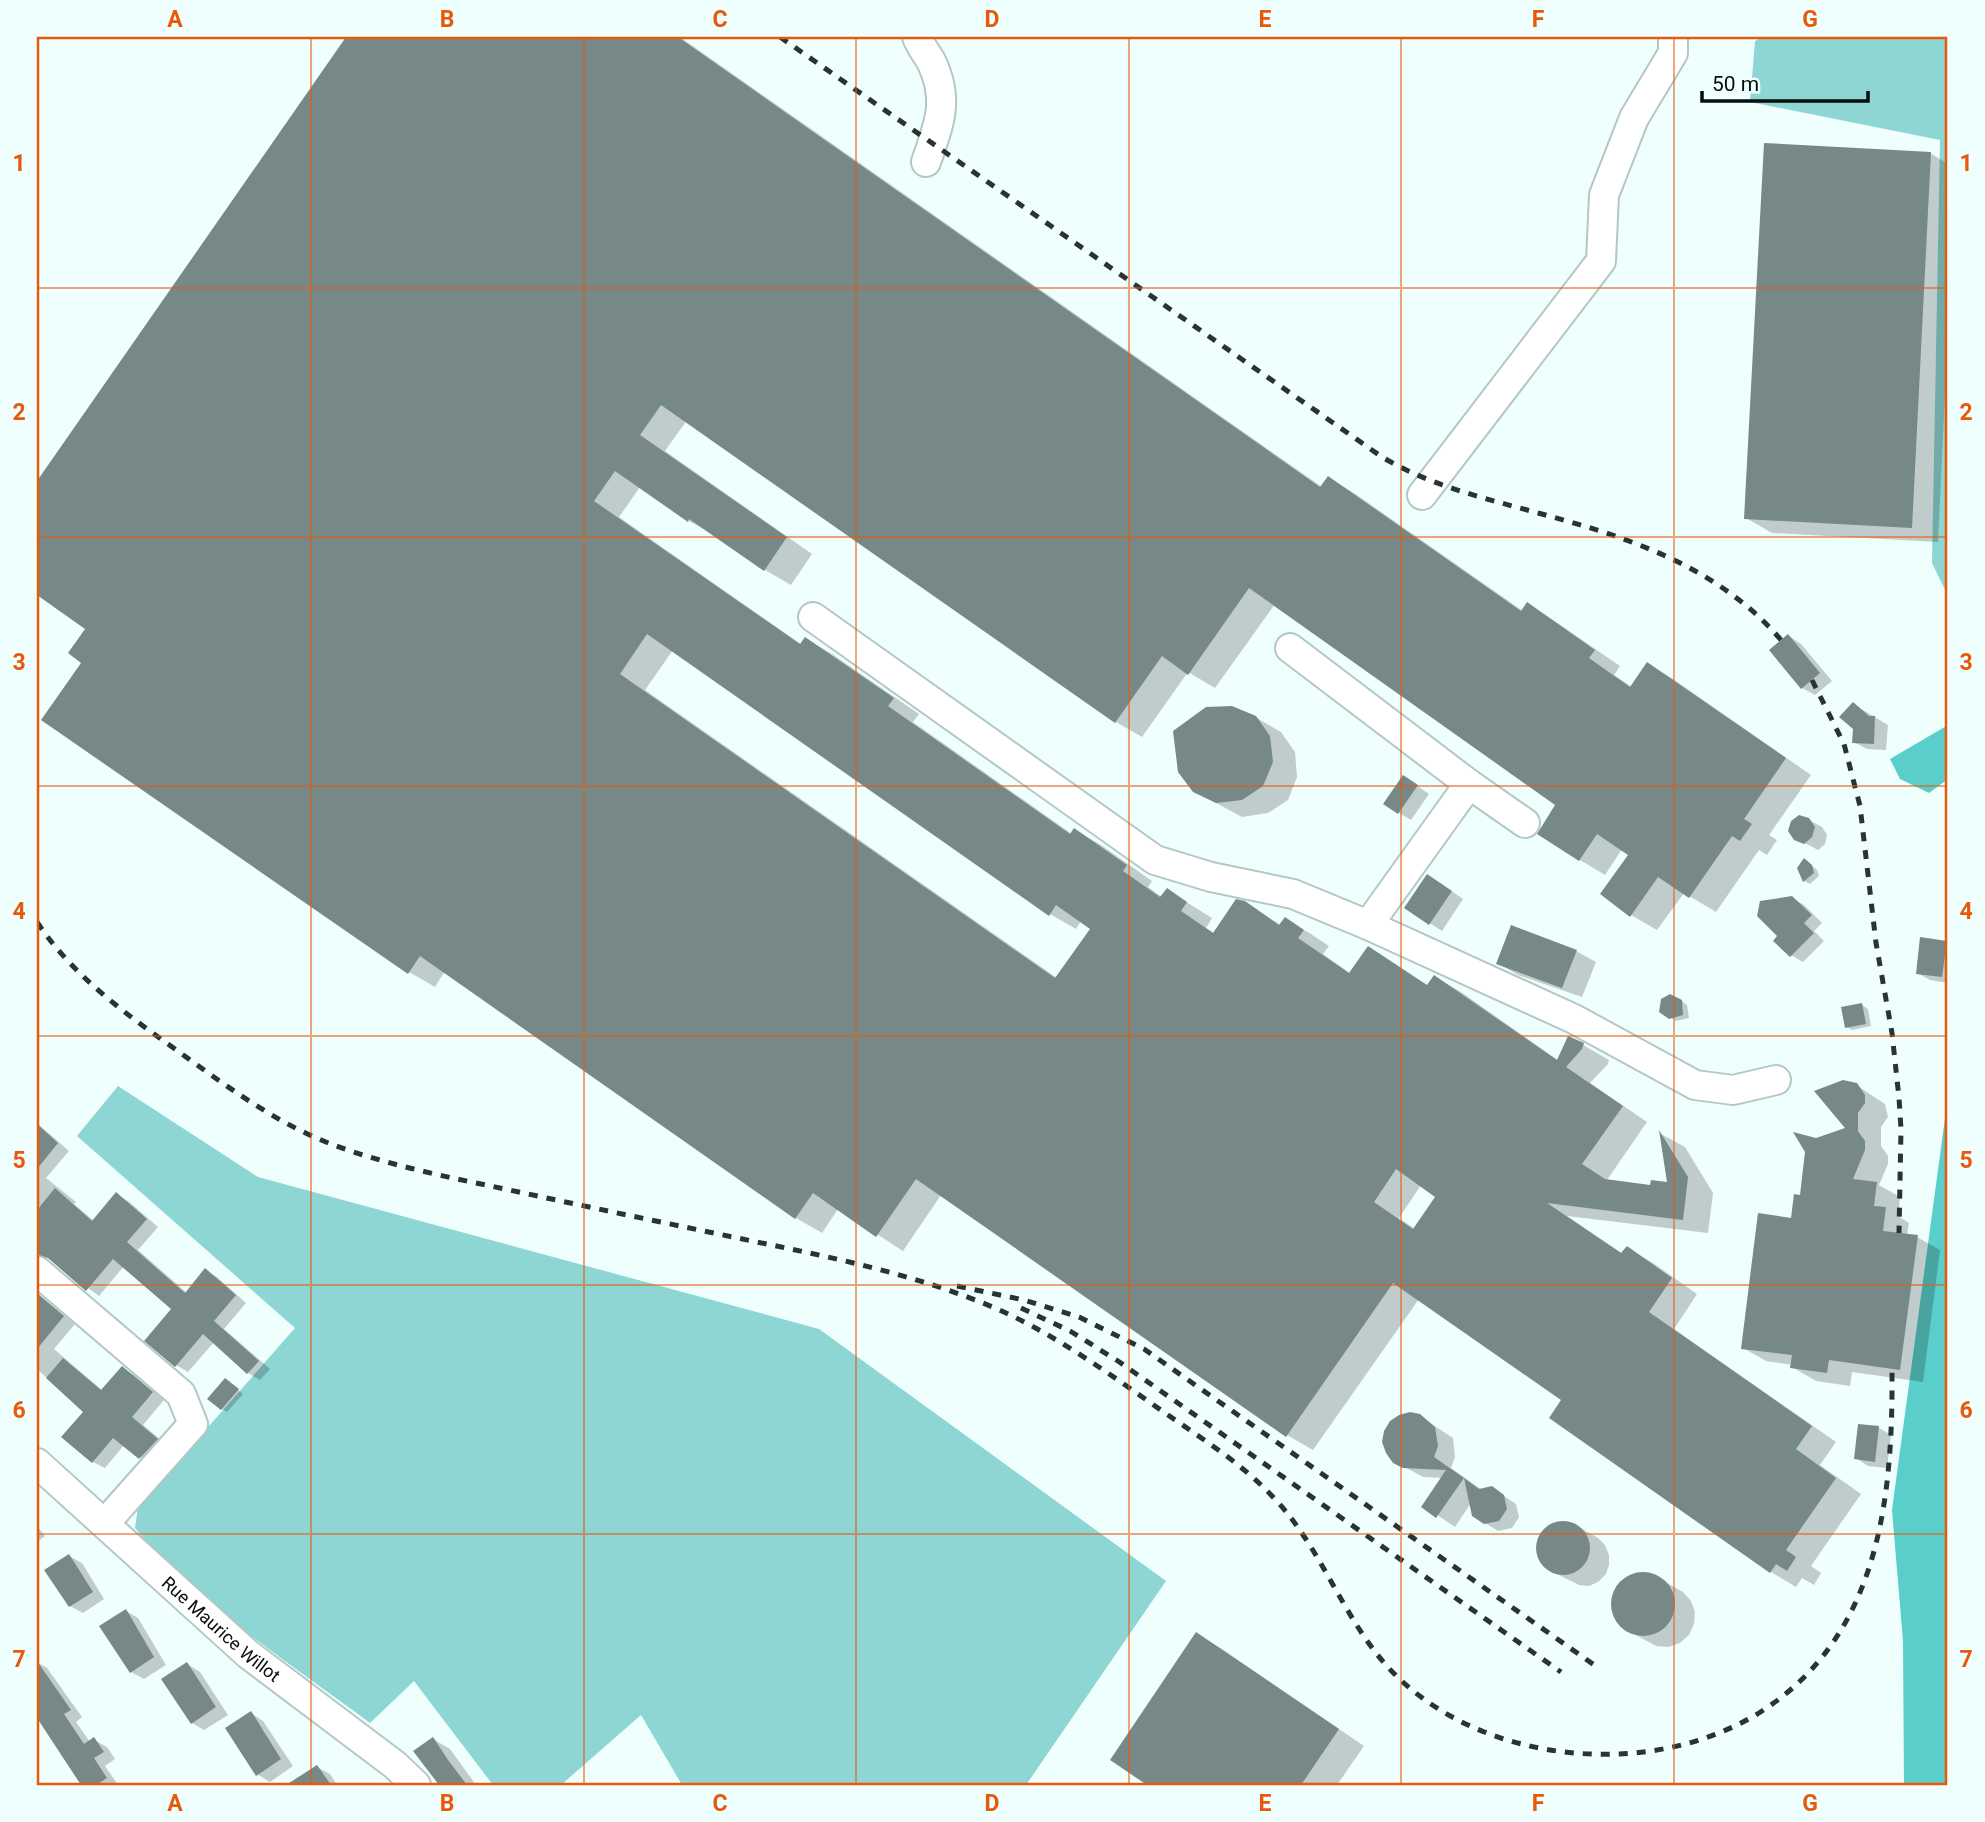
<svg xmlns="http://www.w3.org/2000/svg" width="1985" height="1822" viewBox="0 0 1985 1822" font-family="Roboto,sans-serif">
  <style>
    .green { fill: #8dd6d3 }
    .water { fill: #59ceca }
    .shadow { fill: #0003; fill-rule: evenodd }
    .building { fill: #768887; fill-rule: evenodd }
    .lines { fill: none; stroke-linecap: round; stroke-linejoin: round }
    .minor-casing { stroke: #b3c7c5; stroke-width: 32 }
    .minor { stroke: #fff; stroke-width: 28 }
    .rail { stroke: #2b3332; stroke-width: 5; stroke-dasharray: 9 9; stroke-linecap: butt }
    .grid { fill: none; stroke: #e8590c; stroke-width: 2; stroke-opacity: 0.55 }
    .labels { text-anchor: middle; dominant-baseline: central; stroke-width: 7; stroke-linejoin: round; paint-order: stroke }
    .street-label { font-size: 18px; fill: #070e0d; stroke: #effffe }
    .neatline { fill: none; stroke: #e8590c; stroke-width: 2.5 }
    .grid-label { font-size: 23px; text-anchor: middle; font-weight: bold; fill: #e8590c }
  </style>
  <rect width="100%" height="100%" fill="#effffe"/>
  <path class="green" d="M1763 37H1948V596L1932 563 1940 140 1750 102 1755 41Z
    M118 1086 258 1177 819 1329 1166 1581 1026 1785H682L641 1715 561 1785H493L414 1681 370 1723C291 1664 198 1605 135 1528L138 1507 295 1328 77 1136Z"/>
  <path class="water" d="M1948 725V779L1929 793 1900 779 1890 759Z
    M1948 1096V1785H1904L1903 1641 1892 1510Z"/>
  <path class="shadow" d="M348 37H680L1322 487 1329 478 1354 493 1523 611 1527 605 1553 620 1620 666 1614 675 1632 687 1647 664 1673 679 1811 775 1769 835 1777 840 1767 855 1759 850 1716 912 1684 893 1657 930 1631 915 1602 894 1630 855 1622 849 1605 875 1580 860 1558 804 1275 604 1215 688 1188 672 1142 737 1116 722 687 420 665 451 812 554 791 585 765 570 715 535 689 521 640 487 619 517 802 645 806 639 832 654 919 714 913 722 1072 834 1075 830 1101 845 1152 881 1148 887 1162 897 1167 890 1212 918 1206 928 1214 933 1245 903 1281 925 1285 919 1311 934 1329 946 1323 954 1351 974 1369 948 1428 986 1435 977 1461 992 1559 1061 1583 1045 1609 1060 1608 1064 1590 1083 1647 1122 1607 1180 1652 1187 1669 1184 1661 1134 1685 1147 1713 1193 1708 1233 1567 1216 1623 1254 1627 1248 1653 1263 1697 1294 1674 1329 1836 1442 1820 1465 1861 1494 1811 1566 1821 1573 1814 1585 1802 1578 1796 1587 1771 1572 1564 1399 1419 1299 1313 1450 1287 1435 941 1195 903 1251 838 1209 822 1233 796 1218 445 971 435 987 409 972 84 662 87 628 37 593V484ZM673 650 1050 914 1076 929 1081 921 1092 928 1057 978 645 690ZM1421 1185 1437 1197 1415 1229 1399 1218Z
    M1930 153 1948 164V331L1938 542 1772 533 1746 518Z
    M1789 636 1801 644 1832 681 1815 695 1802 688Z
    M1853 704 1888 725 1886 750 1867 749 1854 742Z
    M1255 717 1281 732 1295 752 1297 777 1288 800 1268 813 1242 817 1194 791Z
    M1416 785 1429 794 1411 820 1399 813Z
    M1809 820 1822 827 1827 835 1825 844 1818 850 1795 838Z
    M1810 864 1817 870 1819 876 1810 884 1804 881Z
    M1440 883 1463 899 1442 931 1406 908Z
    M1792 898 1804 905 1822 923 1814 931 1824 941 1803 962 1791 955 1779 936Z
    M1946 943 1948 944V983L1930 980 1917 973Z
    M1576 951 1596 962 1582 997 1518 975 1499 964Z
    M1680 1000 1687 1005 1689 1018 1676 1021 1670 1017Z
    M1862 1005 1868 1009 1871 1026 1852 1030 1847 1027Z
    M1856 1085 1885 1104 1888 1117 1881 1127V1146L1888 1156V1164L1879 1185 1900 1197 1898 1216 1909 1223 1907 1236 1917 1237 1940 1250 1923 1382 1852 1372 1850 1386 1816 1381 1792 1367 1793 1365 1766 1361 1743 1348 1801 1197 1816 1140 1848 1129Z
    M37 1123 69 1151 46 1178 76 1202 74 1204 94 1221 117 1195 128 1201 158 1227 138 1250 187 1293 205 1271 217 1277 246 1303 224 1329 270 1369 260 1380 248 1373 214 1342 188 1372 176 1365 174 1309 124 1266 99 1296 37 1250V1230L50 1215 37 1204Z
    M37 1294 75 1324 54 1349 103 1391 123 1368 134 1375 164 1400 143 1425 168 1446 152 1465 124 1445 105 1468 93 1462 85 1412 37 1369Z
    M231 1384 243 1394 227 1412 222 1409Z
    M1419 1416 1453 1438 1455 1457 1451 1468 1482 1490 1492 1488 1516 1504 1519 1517 1512 1528 1498 1531 1485 1523 1471 1503 1455 1527 1424 1506 1443 1478 1423 1477 1394 1461Z
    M1860 1426 1879 1428 1891 1435 1887 1468 1868 1466 1856 1458Z
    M1558 1522H1568L1577 1526 1598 1538 1605 1545 1609 1555V1565L1606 1574 1598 1582 1589 1586 1579 1585 1549 1570 1541 1562 1537 1553V1543L1541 1533 1548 1526Z
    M37 1526 45 1536 37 1542Z
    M69 1556 82 1563 104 1599 83 1613 70 1606Z
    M1639 1573 1651 1574 1662 1580 1683 1592 1691 1601 1695 1612 1694 1624 1689 1635 1680 1643 1668 1647 1656 1646 1625 1629 1617 1620 1613 1608 1614 1596 1619 1586 1628 1578Z
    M126 1611 138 1618 166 1665 144 1679 131 1672Z
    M1196 1634 1222 1649 1364 1746 1337 1785H1150L1112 1759Z
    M37 1662 47 1668 82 1717 76 1722 90 1742 94 1740 107 1747 115 1759 105 1766 118 1785H83L37 1716Z
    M187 1664 200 1672 228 1715 204 1730 192 1723Z
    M251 1713 263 1721 293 1766 270 1782 257 1774Z
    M433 1739 450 1749 476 1785H441L416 1752Z
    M317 1767 330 1774 337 1785H301L297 1780Z"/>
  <path class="building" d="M346 37H678L1320 487 1328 476 1521 611 1527 602 1595 650 1589 658 1630 687 1647 662 1786 758 1744 819 1752 824 1740 841 1732 836 1689 898 1658 877 1630 917 1600 894 1628 855 1597 834 1579 861 1537 834 1555 805 1249 588 1188 675 1162 656 1115 723 661 405 640 435 787 537 764 571 689 519 688 522 615 471 594 501 800 644 805 637 894 698 888 706 1070 834 1074 828 1127 865 1123 871 1160 897 1167 888 1187 902 1181 911 1213 933 1236 899 1245 901 1279 925 1285 917 1304 930 1298 938 1349 973 1368 946 1427 985 1434 975 1557 1060 1568 1036 1584 1043 1582 1049 1566 1067 1623 1106 1582 1164 1605 1179 1650 1185 1651 1180 1667 1182 1659 1130 1688 1177 1683 1220 1547 1203 1621 1253 1627 1246 1672 1278 1649 1312 1812 1426 1796 1449 1836 1478 1786 1550 1796 1557 1787 1571 1776 1564 1770 1573 1549 1418 1561 1400 1393 1283 1286 1437 916 1179 876 1237 813 1193 795 1219 420 956 408 974 41 720 81 663 68 653 85 629 37 595V481ZM647 634 1049 916 1056 905 1090 929 1055 978 620 674ZM1396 1169 1435 1197 1413 1229 1374 1202Z
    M1764 143 1931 152 1912 528 1744 519Z
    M1788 634 1820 673 1801 689 1769 650Z
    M1853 702 1869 716H1875L1874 744 1852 743 1853 729 1839 717Z
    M1232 706 1256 716 1270 736 1273 762 1263 786 1242 800 1216 803 1193 792 1178 772 1173 731 1206 707Z
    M1403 775 1418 785 1398 814 1383 804Z
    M1799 815 1809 818 1815 827 1812 837 1804 844 1794 840 1788 831 1791 821Z
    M1804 858 1812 865 1814 873 1803 882 1797 868Z
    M1427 874 1452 891 1429 925 1404 908Z
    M1792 896 1812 915 1804 923 1814 933 1790 957 1773 941 1777 936 1757 916 1760 901Z
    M1511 925 1577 950 1562 988 1496 964Z
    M1920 937 1947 941 1942 977 1916 974Z
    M1670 994 1682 1000 1683 1015 1669 1019 1659 1012 1661 999Z
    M1862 1003 1866 1024 1845 1028 1841 1007Z
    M1843 1080 1857 1083 1865 1095V1103L1858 1113V1131L1865 1141V1150L1853 1179 1877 1182 1874 1206 1886 1207 1883 1231 1918 1235 1900 1370 1829 1360 1827 1373 1790 1368 1792 1355 1741 1349 1758 1213 1791 1218 1794 1194 1800 1195 1805 1152 1793 1132 1816 1138 1845 1128 1814 1091Z
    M37 1124 58 1143 37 1169Z
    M55 1188 92 1221 116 1192 147 1219 127 1242 185 1293 205 1268 236 1295 214 1321 259 1361 247 1374 203 1334 175 1367 144 1341 171 1309 113 1259 86 1291 48 1258 37 1255V1210Z
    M37 1293 64 1316 37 1349Z
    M63 1358 101 1390 122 1366 153 1392 132 1417 158 1439 139 1459 113 1438 92 1463 61 1437 83 1412 46 1378Z
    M225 1378 239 1389 221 1410 207 1399Z
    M1410 1412 1420 1414 1435 1427 1438 1446 1434 1457 1464 1478 1436 1518 1421 1507 1446 1470 1403 1468 1393 1463 1386 1453 1382 1442 1384 1431 1390 1421 1399 1415Z
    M1858 1424 1879 1426 1875 1462 1854 1459Z
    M1464 1478 1479 1489 1492 1486 1504 1495 1507 1509 1499 1521 1484 1524 1472 1516Z
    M1536 1548a27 27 0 1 1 54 0a27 27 0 1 1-54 0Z
    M69 1554 93 1592 69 1607 44 1570Z
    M1611 1604a32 32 0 1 1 64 0a32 32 0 1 1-64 0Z
    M126 1609 154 1657 130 1673 99 1626Z
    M1196 1632 1339 1729 1301 1785H1147L1110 1760Z
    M37 1661 71 1710 64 1714 84 1744 94 1737 104 1752 94 1758 107 1778 96 1785H81L37 1718Z
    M187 1662 216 1707 191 1724 161 1679Z
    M251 1711 281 1759 256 1776 225 1728Z
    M433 1737 448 1760 467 1785H439L413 1751Z
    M317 1765 331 1785H286Z"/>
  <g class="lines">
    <g class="minor-casing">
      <g id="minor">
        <path d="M917 37C920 45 926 53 931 61 950 100 939 124 926 162"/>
        <path d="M1422 495 1601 261 1604 195 1634 118 1673 53V37"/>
        <path d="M813 617 1155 860 1211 877 1293 894 1368 925 1574 1019 1695 1085 1733 1090 1776 1080"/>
        <path d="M1290 648 1469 784 1525 823"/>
        <path d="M1368 925 1469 784"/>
        <path d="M37 1271 181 1394 193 1424 105 1523"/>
        <path id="s1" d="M37 1463 249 1655 395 1765 416 1785"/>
      </g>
    </g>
    <use href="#minor" class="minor"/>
    <path class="rail" d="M780 37 1382 457C1431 486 1484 498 1538 513 1628 537 1719 567 1781 640
      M1812 680 1844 744 1860 806 1876 943 1892 1033 1899 1098 1901 1129 1899 1233
      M37 922C71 973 119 1009 168 1044 220 1081 271 1121 331 1144 387 1165 447 1177 505 1189 588 1207 670 1224 752 1241 835 1258 917 1275 995 1308 1057 1335 1112 1376 1168 1415 1204 1440 1242 1464 1272 1496 1320 1545 1341 1614 1386 1665 1475 1765 1651 1782 1762 1711 1880 1635 1893 1497 1892 1369
      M957 1286 1024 1300 1079 1317 1144 1349 1600 1669
      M1021 1308 1070 1331 1118 1361 1561 1672"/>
  </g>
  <path class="grid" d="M311 37V1785M584 37V1785M856 37V1785M1129 37V1785M1401 37V1785M1674 37V1785M37 288H1948M37 537H1948M37 786H1948M37 1036H1948M37 1285H1948M37 1534H1948"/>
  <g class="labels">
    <g class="street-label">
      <text stroke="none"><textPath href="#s1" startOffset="248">Rue Maurice Willot</textPath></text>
    </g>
  </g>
  <rect width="1985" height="1822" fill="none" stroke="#effffe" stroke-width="77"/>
  <path d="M1702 91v10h166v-10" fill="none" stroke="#070e0d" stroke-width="3.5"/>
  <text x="1712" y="91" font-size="21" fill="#070e0d" stroke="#effffe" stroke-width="5" paint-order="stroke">50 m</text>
  <rect x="38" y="38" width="1908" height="1746" class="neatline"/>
  <g class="grid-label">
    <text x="175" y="27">A</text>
    <text x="447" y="27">B</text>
    <text x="720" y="27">C</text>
    <text x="992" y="27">D</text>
    <text x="1265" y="27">E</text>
    <text x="1538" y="27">F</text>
    <text x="1810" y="27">G</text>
    <text x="19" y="171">1</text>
    <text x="1966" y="171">1</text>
    <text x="19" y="420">2</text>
    <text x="1966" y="420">2</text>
    <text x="19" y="670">3</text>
    <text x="1966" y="670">3</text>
    <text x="19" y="919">4</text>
    <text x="1966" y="919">4</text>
    <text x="19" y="1168">5</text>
    <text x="1966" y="1168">5</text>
    <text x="19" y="1418">6</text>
    <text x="1966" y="1418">6</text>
    <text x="19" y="1667">7</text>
    <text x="1966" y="1667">7</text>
    <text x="175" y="1811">A</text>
    <text x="447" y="1811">B</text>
    <text x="720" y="1811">C</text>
    <text x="992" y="1811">D</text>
    <text x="1265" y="1811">E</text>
    <text x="1538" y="1811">F</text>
    <text x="1810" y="1811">G</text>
  </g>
</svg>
